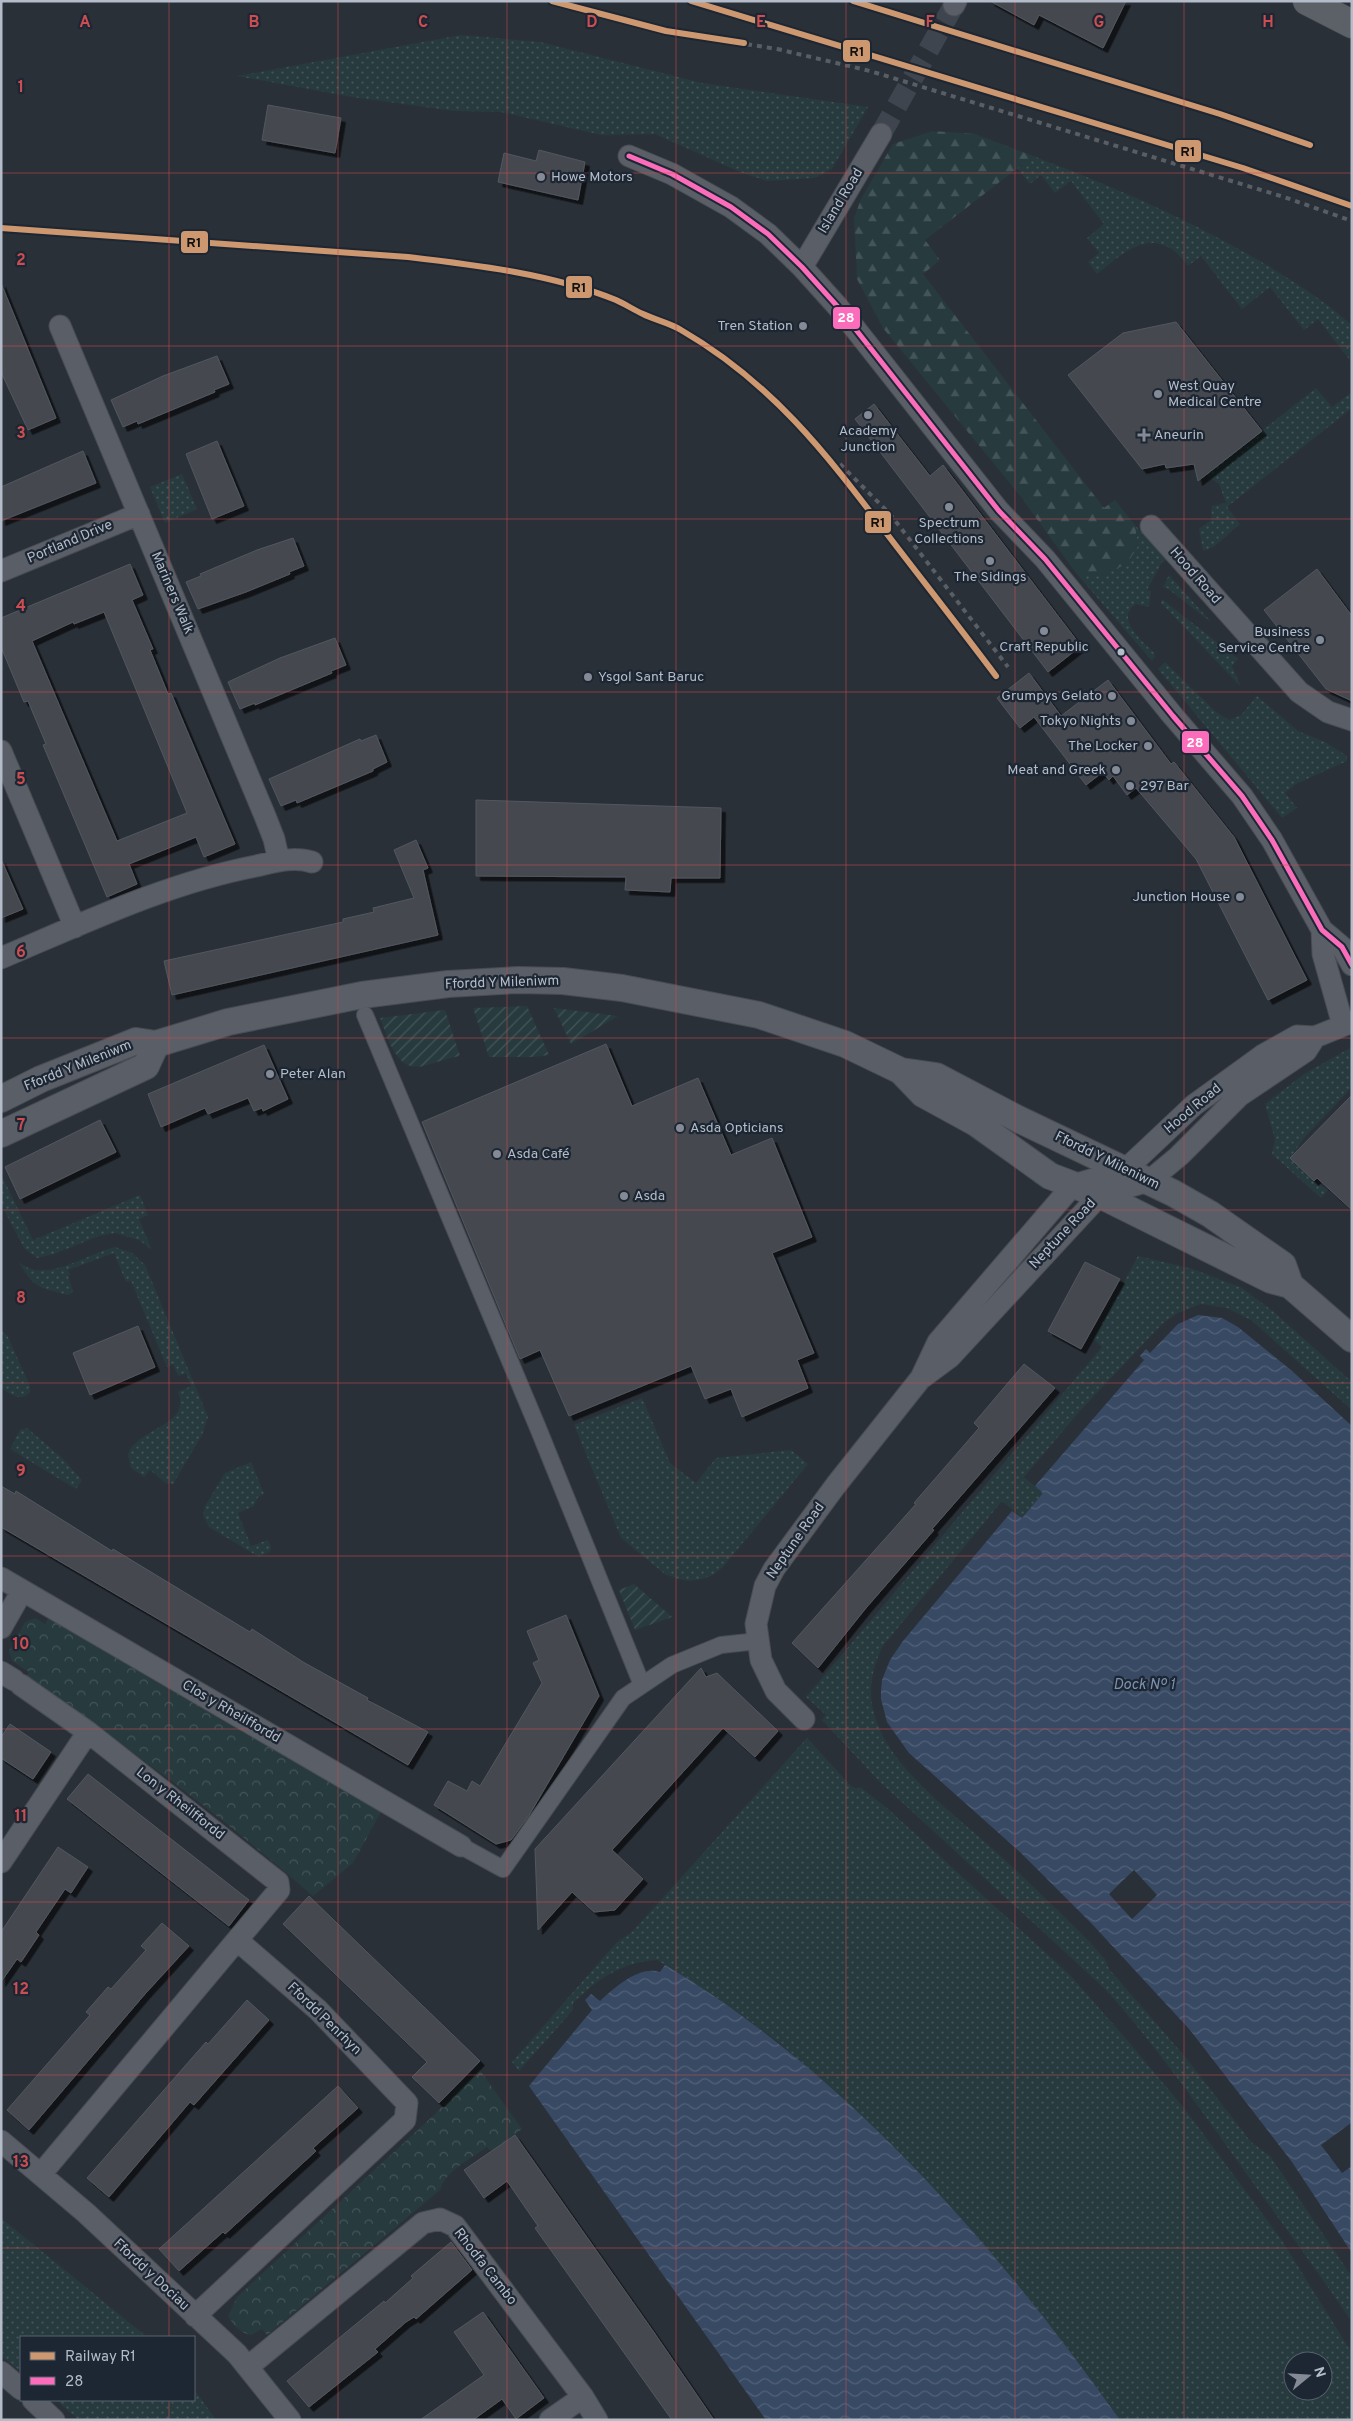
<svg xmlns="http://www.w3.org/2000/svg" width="1353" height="2421" viewBox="0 0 1353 2421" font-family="Overpass,sans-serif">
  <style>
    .grass { fill: url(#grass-dots); fill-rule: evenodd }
    .forest { fill: url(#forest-firs) }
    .park { fill: url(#park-crowns) }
    .garden { fill: url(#garden-furrows) }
    .water { fill: url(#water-waves) }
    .pier { fill: #2a3038 }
    .building { fill: #444950; stroke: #52575f; fill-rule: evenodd; filter: url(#shadow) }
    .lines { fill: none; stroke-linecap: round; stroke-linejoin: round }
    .minor-tunnel { stroke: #3f454e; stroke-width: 21; stroke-dasharray: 21 11; stroke-linecap: butt }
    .pedestrian-casing { stroke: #484c53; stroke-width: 18 }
    .minor-casing { stroke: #484c53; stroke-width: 23 }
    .tertiary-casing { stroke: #484c53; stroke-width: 28 }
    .primary-casing { stroke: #484c55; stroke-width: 29 }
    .pedestrian { stroke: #5a5e66; stroke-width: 16 }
    .minor { stroke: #5a5e66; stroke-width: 21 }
    .tertiary { stroke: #5a5e66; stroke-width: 26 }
    .primary { stroke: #5c6168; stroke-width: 28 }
    .rail { stroke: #595d64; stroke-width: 4; stroke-dasharray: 5 5; stroke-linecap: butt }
    .bus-1-casing { stroke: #1d2633; stroke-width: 9 }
    .bus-1 { stroke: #fb6dba; stroke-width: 5 }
    .rail-1-casing { stroke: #1d2633; stroke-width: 10 }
    .rail-1 { stroke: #cd976f; stroke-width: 6 }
    .grid { fill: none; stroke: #ce4d50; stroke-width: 1; stroke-opacity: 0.55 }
    .poi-dot { fill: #848b96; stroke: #1d2633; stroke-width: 2 }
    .bus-dot { fill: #b4bcc9; stroke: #1d2633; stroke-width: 2 }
    .labels { text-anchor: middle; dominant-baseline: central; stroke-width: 4.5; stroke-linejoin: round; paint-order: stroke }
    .poi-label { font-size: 14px; fill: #b4bcc9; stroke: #1d2633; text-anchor: start }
    .street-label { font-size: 14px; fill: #b4bcc9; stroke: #1d2633 }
    .water-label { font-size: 15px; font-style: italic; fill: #7c92b1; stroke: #1d2633 }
    .grid-label { font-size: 16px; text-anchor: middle; font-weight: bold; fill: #ce4d50; stroke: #1d2633; stroke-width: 4.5; stroke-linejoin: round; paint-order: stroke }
    .line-badge { stroke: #1d2633; stroke-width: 2 }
    .badge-label { font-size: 14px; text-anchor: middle; font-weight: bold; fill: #fff }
    .pale-badge-label { font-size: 14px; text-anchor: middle; font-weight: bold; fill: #111 }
  </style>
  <defs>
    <pattern id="grass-dots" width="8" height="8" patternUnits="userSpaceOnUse" patternTransform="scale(1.25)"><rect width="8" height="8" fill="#273a3e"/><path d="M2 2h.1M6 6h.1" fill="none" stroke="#445559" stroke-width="1.8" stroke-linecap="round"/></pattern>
    <pattern id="forest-firs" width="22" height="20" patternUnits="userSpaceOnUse" patternTransform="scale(1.25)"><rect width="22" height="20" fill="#273a3e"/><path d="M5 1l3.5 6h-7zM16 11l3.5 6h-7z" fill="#445559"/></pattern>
    <pattern id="park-crowns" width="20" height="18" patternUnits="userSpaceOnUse" patternTransform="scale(1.25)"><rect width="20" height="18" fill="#273a3e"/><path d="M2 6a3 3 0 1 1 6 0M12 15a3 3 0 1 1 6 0" fill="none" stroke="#445559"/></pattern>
    <pattern id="garden-furrows" width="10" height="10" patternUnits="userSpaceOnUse" patternTransform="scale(1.25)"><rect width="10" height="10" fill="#273a3e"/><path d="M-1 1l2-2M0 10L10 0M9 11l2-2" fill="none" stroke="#445559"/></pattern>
    <pattern id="water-waves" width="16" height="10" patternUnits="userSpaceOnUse" patternTransform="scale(1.25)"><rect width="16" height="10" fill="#384963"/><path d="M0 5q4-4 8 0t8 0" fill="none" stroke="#526178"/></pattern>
    <filter id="shadow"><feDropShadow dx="4.5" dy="4.5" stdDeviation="0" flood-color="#0009"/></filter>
  </defs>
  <rect width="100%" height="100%" fill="#2a3038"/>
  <path class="grass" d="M461 35 540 42 702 83 868 107 832 169 814 178 767 181 740 172 655 134 601 135 501 112 454 111 352 97 237 76Z
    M1033 156C1126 191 1220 233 1303 288 1320 299 1336 312 1352 325V363L1318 319 1304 330 1270 287 1242 309 1201 256 1188 266C1157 223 1127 249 1097 274L1088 262 1099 253 1087 238 1104 224 1071 181 1055 193 1041 175 1030 184 1017 168Z
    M1316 388 1332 407 1352 392V408L1227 507 1240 524 1215 546 1203 551 1199 529 1211 520 1212 506 1226 503 1219 484 1206 475Z
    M182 474 197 509 165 523 150 487Z
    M1135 525 1167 560 1162 562 1147 590 1151 591 1149 607 1136 604C1114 619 1143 641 1154 653L1155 657 1152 661 1076 573 1099 575 1138 546Z
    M1169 575 1212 623 1167 588 1163 587Z
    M1162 599 1238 659 1232 666 1241 687 1161 603Z
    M1165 662 1216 712 1229 720 1241 715 1257 696 1298 731 1325 742 1347 756V761L1296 784 1285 793 1297 808 1282 818 1158 669Z
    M1352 1047V1087L1304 1138 1290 1158 1314 1181 1328 1190 1321 1198 1272 1154 1275 1139 1265 1104 1304 1074Z
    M1 1174 33 1240 140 1195 148 1215 139 1219 152 1250 139 1240 115 1233 99 1236 54 1254 37 1258 24 1248 1 1204Z
    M115 1247 132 1253 145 1265 208 1417 202 1435 173 1484H167L150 1470 144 1477 131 1468 128 1454C137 1428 192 1426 178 1392L191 1386 186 1373 178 1376 173 1364 167 1367 131 1281 126 1282 114 1253 68 1270 70 1275 68 1276 73 1291 69 1295C40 1288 34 1289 19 1262 44 1285 86 1254 115 1247Z
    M1138 1256 1193 1269 1242 1288 1274 1312 1352 1382V1410L1251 1320 1227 1308 1201 1304 1178 1313 1163 1323 1079 1412 1024 1477 1043 1493 1022 1518 1002 1501 882 1647C871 1672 867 1694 876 1720 892 1770 957 1816 995 1851 1025 1878 1054 1907 1083 1935L1105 1959 1109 1969 1187 2059 1251 2142 1270 2156 1352 2277V2322C1308 2257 1261 2195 1216 2131 1180 2081 1145 2033 1104 1988L880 1782 822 1720 826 1715 806 1697 1102 1347 1093 1339Z
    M1 1331 7 1335 30 1386V1392C21 1403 11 1394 1 1388Z
    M642 1398 670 1463 696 1483 716 1458 791 1450 808 1464 723 1567 713 1575 702 1579 690 1581 678 1579 666 1575 621 1538 574 1425Z
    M27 1428 61 1457 82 1480 76 1489 10 1449 20 1430Z
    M251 1462 264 1494 258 1497 254 1506 238 1513 251 1546 268 1540 271 1546 270 1552 259 1557 209 1527 203 1515 205 1506 225 1473Z
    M807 1738 851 1786 857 1789 860 1787 887 1808 1070 1975 1127 2040 1184 2108 1281 2239 1352 2353V2420H1120L1073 2355 918 2172 854 2110 777 2041 735 2010 657 1960C621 1962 597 1980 573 2003V2010L519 2071 512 2062 617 1942 632 1932ZM1293 2361H1323V2391H1293Z
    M1 2218 147 2337H21V2372L1 2356Z
    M194 2389 216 2420H79L56 2400H194Z"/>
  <path class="forest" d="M932 131 975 134 1033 156 925 240 940 260 923 274 1104 508 1115 500 1135 525 1138 546 1127 564 1098 576 1076 573 1021 497 883 328 857 279 854 218 861 199 893 144Z"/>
  <path class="park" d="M49 1617 381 1812 353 1863 313 1896C222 1816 126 1745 25 1678L29 1672 12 1661 9 1651 25 1622 35 1618 45 1624Z
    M479 2069 522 2129 491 2151 487 2147C472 2158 445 2171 440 2190L267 2335 262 2329 251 2335C240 2333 234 2326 228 2316L237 2297 434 2115Z"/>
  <path class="garden" d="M527 1006 549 1055 533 1057H489L473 1008Z
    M554 1008 618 1016 571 1044Z
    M445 1010 460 1056C447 1058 436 1063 423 1066 396 1073 387 1035 380 1018Z
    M634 1584 672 1617 635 1630 619 1590Z"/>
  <path class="water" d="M1198 1315 1222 1318 1238 1327 1292 1371 1352 1426V2253L1292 2162 1190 2030 1093 1925 1020 1852 909 1753 887 1722 881 1699V1691L882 1680 890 1660 903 1641 1012 1511 1022 1518 1043 1493 1035 1486 1144 1360 1140 1356 1146 1349 1150 1353 1178 1324Z
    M665 1965C847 2073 999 2249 1120 2420H766L529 2086 592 2010 585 2000 591 1994 600 2001C614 1988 639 1965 660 1972Z"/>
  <path class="pier" d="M1134 1870 1157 1895 1132 1919 1109 1894Z
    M1351 2123 1352 2166 1342 2173 1321 2145Z"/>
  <path class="building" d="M990 1H1126L1103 48 1039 15 1034 25Z
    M268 105 341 118 335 153 262 140Z
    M539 150 585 162 578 200 498 182 504 153 536 161Z
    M1 283 56 418 28 430 1 372Z
    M1176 322 1262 431 1198 481 1194 464 1166 468 1165 464 1142 469 1068 375 1123 333Z
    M217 356 229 384 214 390 215 392 138 424 137 421 123 427 111 400 163 376Z
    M874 404 930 476 943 465 1081 646 1048 672 855 419Z
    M217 441 244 506 212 519 186 454Z
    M83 451 96 483 1 521V487Z
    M293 538 304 566 289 572 290 574 246 592 198 609 186 582 201 576 200 574 257 550Z
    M130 564 143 595 132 600 153 649 150 650 168 694 171 693 235 844 204 857 196 837 129 864 137 884 107 897 43 745 46 744 28 701 24 702 1 647V618ZM104 612 187 813 117 841 32 641 73 622 74 624Z
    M1317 569 1352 616V701L1326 689 1264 610Z
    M335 638 346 665 331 671 332 673 255 705V703L240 709 228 682 280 658Z
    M1029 673 1061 716 1108 680 1171 764 1174 762 1234 837 1307 980 1268 1000 1196 859 1136 788 1127 795 1113 776 1109 780 1103 772 1086 785 1034 717 1020 728 997 698Z
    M376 735 387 762 373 769V771L297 803 296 800 281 806 269 779 360 739 361 741Z
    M476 800 721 808 720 878H671L670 892 625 890 626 877 476 876Z
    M416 840 428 868 423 870 438 935 172 995 164 961 343 922V919L374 912 373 908 414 898 394 850Z
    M1 859 23 909 1 918Z
    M606 1044 632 1106 698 1078 731 1155 772 1138 812 1237 772 1253 814 1353 797 1360 808 1388 742 1417 731 1389 705 1399 691 1366 569 1416 540 1350 520 1359 422 1122Z
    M264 1045 288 1099 263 1111 262 1108 254 1111 248 1098 208 1114 205 1108 161 1127 148 1094Z
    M1352 1095V1210L1317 1178 1314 1181 1290 1158Z
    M100 1120 116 1152 20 1199 5 1167Z
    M1085 1262 1120 1279 1081 1349 1048 1331Z
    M138 1326 155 1367 90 1395 73 1353Z
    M1024 1364 1055 1388 932 1529 934 1530 866 1608 818 1668 792 1643 916 1504 914 1503 979 1428 974 1423Z
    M1 1486 15 1494 16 1491 112 1551 113 1549 250 1632 252 1629 303 1662 368 1698 367 1700 428 1732 408 1765 1 1527Z
    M566 1615 599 1696 528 1817 511 1840 496 1844 434 1805 448 1781 467 1791 472 1781 480 1786 542 1683 533 1663 539 1660 527 1631Z
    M701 1668 706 1677 717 1673 778 1731 755 1757 723 1728 612 1850 643 1879 615 1910 594 1912 572 1892 538 1930 535 1849Z
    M10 1724 51 1752 33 1779 1 1758V1737Z
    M88 1774 249 1900 229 1926 67 1799Z
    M58 1847 88 1867 71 1893 65 1889 36 1932 39 1935 21 1962 17 1959 1 1982V1932Z
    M309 1896 480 2061 439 2103 412 2077 427 2062 283 1924Z
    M162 1923 189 1946 145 1994 29 2130 7 2110 90 2015 86 2012 108 1987 111 1989 146 1950 141 1946Z
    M247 2000 269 2020 194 2105 190 2102 109 2197 87 2178 206 2042 208 2044Z
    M338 2086 358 2108 313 2148 316 2151 225 2234 223 2232 179 2271 159 2249Z
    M515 2135 653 2331 714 2420H672L535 2228 538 2226 507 2181 484 2198 464 2170Z
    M451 2242 472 2270 416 2319 414 2317 406 2322 375 2349 378 2352 309 2407 287 2381 384 2301 385 2303 413 2278 411 2276Z
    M483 2312 544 2398 516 2419 502 2399 473 2420H420L484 2375 454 2332Z"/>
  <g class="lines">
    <path class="minor-tunnel" d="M881 134 954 5"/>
    <g class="pedestrian-casing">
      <path id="pedestrian" d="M365 1015 538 1428 642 1685
        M461 1846 503 1869 623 1698 672 1665 721 1645 758 1641"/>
    </g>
    <g class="minor-casing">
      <path id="minor" d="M954 5 956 1
        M629 156 672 174 731 207 768 234 802 267 838 307 999 511 1045 559 1173 716 1242 796 1272 840 1322 930 1342 947 1352 965
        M802 267 881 134
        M60 326 265 816 274 839 279 861
        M1151 526 1299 692 1328 712 1352 720
        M1 571 139 514
        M1 751 75 927
        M1322 930 1323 954 1343 1025
        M1 958C84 923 167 883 256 866 274 862 294 856 312 862
        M923 1377 950 1357 1100 1195 1149 1181 1179 1156 1239 1096 1306 1051 1315 1037
        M1 1578 461 1846
        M1 1628 22 1591
        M1 1672 14 1680
        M21 1685 88 1732 278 1882 279 1890 41 2174
        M804 1719 776 1691 761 1660 756 1624 765 1586 774 1569 836 1485 921 1378 938 1342 1073 1185 1125 1170 1194 1105 1263 1055 1297 1036 1315 1037 1352 1022
        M1 1862 88 1732
        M1 2141 86 2213 237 2354 290 2420
        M195 2316 405 2120 407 2103 318 2010 237 1940
        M249 2366 423 2223 440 2219 455 2226 583 2397 597 2420
        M1 2372 21 2389
        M33 2400 54 2420
        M550 2420 583 2397"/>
    </g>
    <g class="tertiary-casing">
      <path id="tertiary" d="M901 1071 923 1094 976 1123 1050 1176 1100 1195 1271 1280 1290 1285 1352 1339
        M1 1099 41 1079 136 1041 156 1044 228 1022 362 995 448 984 518 980 563 981 622 988 759 1015 845 1044 901 1071 936 1076 1018 1119 1173 1193 1210 1214 1283 1265 1290 1285
        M1 1134 146 1066 156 1044"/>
    </g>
    <g class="primary-casing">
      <path id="primary" d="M1307 1 1352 24"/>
    </g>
    <use href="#pedestrian" class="pedestrian"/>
    <use href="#minor" class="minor"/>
    <use href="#tertiary" class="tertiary"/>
    <use href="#primary" class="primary"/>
    <path class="rail" d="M552 1 666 31 783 50
      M691 1 1243 168 1352 206
      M777 49 870 71 1284 197 1352 221
      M1 228 408 257C476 265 552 274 616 300 625 304 634 310 643 314 655 320 670 323 681 330 771 382 826 453 887 534 923 581 960 628 996 676
      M840 464 890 514 1008 667"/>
    <g class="bus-1-casing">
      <path id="bus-1" d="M629 156 672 174 731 207 768 234 802 267 838 307 999 511 1045 559 1173 716 1242 796 1272 840 1322 930 1342 947 1352 965"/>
    </g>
    <use href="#bus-1" class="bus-1"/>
    <g class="rail-1-casing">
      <path id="rail-1" d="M552 1 666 31 744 43
        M691 1 1243 168 1352 206
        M853 1 1220 114 1310 145
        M1 228 408 257C476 265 552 274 616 300 625 304 634 310 643 314 655 320 670 323 681 330 771 382 826 453 887 534 923 581 960 628 996 676"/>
    </g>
    <use href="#rail-1" class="rail-1"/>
  </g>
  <path class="grid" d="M169 1V2337M338 1V2420M507 1V2420M676 1V2420M846 1V2420M1015 1V2420M1184 1V2420M1 173H1352M1 346H1352M1 519H1352M1 692H1352M1 865H1352M1 1038H1352M1 1210H1352M1 1383H1352M1 1556H1352M1 1729H1352M1 1902H1352M1 2075H1352M1 2248H1352M169 2400V2420"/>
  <g class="poi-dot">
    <circle cx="541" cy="177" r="5"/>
    <circle cx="803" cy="326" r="5"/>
    <circle cx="1158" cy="394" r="5"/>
    <circle cx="868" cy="415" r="5"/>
    <path d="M1141.5 427.5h5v5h5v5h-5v5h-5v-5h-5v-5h5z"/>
    <circle cx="949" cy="507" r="5"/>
    <circle cx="990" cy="561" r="5"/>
    <circle cx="1044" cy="631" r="5"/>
    <circle cx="1320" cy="640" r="5"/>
    <circle cx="588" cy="677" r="5"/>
    <circle cx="1112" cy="696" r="5"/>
    <circle cx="1131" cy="721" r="5"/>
    <circle cx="1148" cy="746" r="5"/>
    <circle cx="1116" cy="770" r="5"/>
    <circle cx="1130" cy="786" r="5"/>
    <circle cx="1240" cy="897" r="5"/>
    <circle cx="270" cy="1074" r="5"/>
    <circle cx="680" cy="1128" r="5"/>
    <circle cx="497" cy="1154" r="5"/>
    <circle cx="624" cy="1196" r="5"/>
  </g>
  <circle class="bus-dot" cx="1121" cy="652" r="4.5"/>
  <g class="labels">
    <g class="poi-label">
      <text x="551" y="177">Howe Motors</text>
      <text x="793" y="326" text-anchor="end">Tren Station</text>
      <text x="1168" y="386">West Quay<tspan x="1168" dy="16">Medical Centre</tspan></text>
      <text x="868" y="431" text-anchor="middle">Academy<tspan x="868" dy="16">Junction</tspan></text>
      <text x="1154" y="435">Aneurin</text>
      <text x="949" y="523" text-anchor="middle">Spectrum<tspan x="949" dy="16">Collections</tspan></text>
      <text x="990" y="577" text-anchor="middle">The Sidings</text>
      <text x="1310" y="632" text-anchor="end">Business<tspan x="1310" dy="16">Service Centre</tspan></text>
      <text x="1044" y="647" text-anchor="middle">Craft Republic</text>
      <text x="598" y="677">Ysgol Sant Baruc</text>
      <text x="1102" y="696" text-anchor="end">Grumpys Gelato</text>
      <text x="1121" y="721" text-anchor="end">Tokyo Nights</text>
      <text x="1138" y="746" text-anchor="end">The Locker</text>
      <text x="1106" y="770" text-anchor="end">Meat and Greek</text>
      <text x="1140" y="786">297 Bar</text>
      <text x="1230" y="897" text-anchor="end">Junction House</text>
      <text x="280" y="1074">Peter Alan</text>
      <text x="690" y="1128">Asda Opticians</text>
      <text x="507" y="1154">Asda Café</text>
      <text x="634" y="1196">Asda</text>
    </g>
    <g class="street-label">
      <text transform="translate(841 201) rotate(-59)">Island Road</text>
      <text transform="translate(70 542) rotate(-23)">Portland Drive</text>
      <text transform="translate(1195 576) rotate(49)">Hood Road</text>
      <text transform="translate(172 593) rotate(67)">Mariners Walk</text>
      <text transform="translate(502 983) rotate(-2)">Ffordd Y Mileniwm</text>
      <text transform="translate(78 1066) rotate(-22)">Ffordd Y Mileniwm</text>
      <text transform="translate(1193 1109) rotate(-40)">Hood Road</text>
      <text transform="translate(1107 1161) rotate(26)">Ffordd Y Mileniwm</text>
      <text transform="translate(1063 1234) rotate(-47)">Neptune Road</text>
      <text transform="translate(796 1541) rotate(-55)">Neptune Road</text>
      <text transform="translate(231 1712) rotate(30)">Clos y Rheilffordd</text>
      <text transform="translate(180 1804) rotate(38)">Lon y Rheilffordd</text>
      <text transform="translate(324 2019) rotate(44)">Ffordd Penrhyn</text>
      <text transform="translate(485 2267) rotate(52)">Rhodfa Cambo</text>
      <text transform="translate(151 2275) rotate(43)">Ffordd y Dociau</text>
    </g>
    <g class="water-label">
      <text x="1144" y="1685">Dock Nº 1</text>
    </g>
  </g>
  <g class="grid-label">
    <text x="85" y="27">A</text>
    <text x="254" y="27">B</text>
    <text x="423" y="27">C</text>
    <text x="592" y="27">D</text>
    <text x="761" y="27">E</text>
    <text x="930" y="27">F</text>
    <text x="1099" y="27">G</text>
    <text x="1268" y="27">H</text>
    <text x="21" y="92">1</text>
    <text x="21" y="265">2</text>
    <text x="21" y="438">3</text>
    <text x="21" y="611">4</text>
    <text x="21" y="784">5</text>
    <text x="21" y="957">6</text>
    <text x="21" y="1130">7</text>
    <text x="21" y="1303">8</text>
    <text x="21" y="1476">9</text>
    <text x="21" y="1649">10</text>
    <text x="21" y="1821">11</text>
    <text x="21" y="1994">12</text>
    <text x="21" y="2167">13</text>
  </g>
  <g class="line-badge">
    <rect x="842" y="39" width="29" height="24" rx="5" fill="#cd976f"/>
    <rect x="1174" y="139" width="28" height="24" rx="5" fill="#cd976f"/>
    <rect x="180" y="230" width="29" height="24" rx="5" fill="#cd976f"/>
    <rect x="565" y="275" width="28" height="24" rx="5" fill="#cd976f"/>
    <rect x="832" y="306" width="29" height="24" rx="5" fill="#fb6dba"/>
    <rect x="864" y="510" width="28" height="24" rx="5" fill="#cd976f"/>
    <rect x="1181" y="730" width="29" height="24" rx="5" fill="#fb6dba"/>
  </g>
  <g class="badge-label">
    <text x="846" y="322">28</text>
    <text x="1195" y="747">28</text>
  </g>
  <g class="pale-badge-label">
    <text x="857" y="56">R1</text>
    <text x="1188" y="156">R1</text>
    <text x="194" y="247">R1</text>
    <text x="579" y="292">R1</text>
    <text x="878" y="527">R1</text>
  </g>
  <rect width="1353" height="2421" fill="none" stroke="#b4bcc9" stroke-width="5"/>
  <rect x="20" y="2336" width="175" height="65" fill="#1d2633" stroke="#59626f"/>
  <rect x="30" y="2352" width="25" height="8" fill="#cd976f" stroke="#59626f"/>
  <text x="65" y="2361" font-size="15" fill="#b4bcc9">Railway R1</text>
  <rect x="30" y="2377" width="25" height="8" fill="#fb6dba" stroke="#59626f"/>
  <text x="65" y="2386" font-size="15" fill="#b4bcc9">28</text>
  <g transform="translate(1308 2376) rotate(72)"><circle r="24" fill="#1d2633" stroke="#59626f"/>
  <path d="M0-4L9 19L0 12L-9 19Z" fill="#848b96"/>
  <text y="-8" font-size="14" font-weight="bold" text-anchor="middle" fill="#b4bcc9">N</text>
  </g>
</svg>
